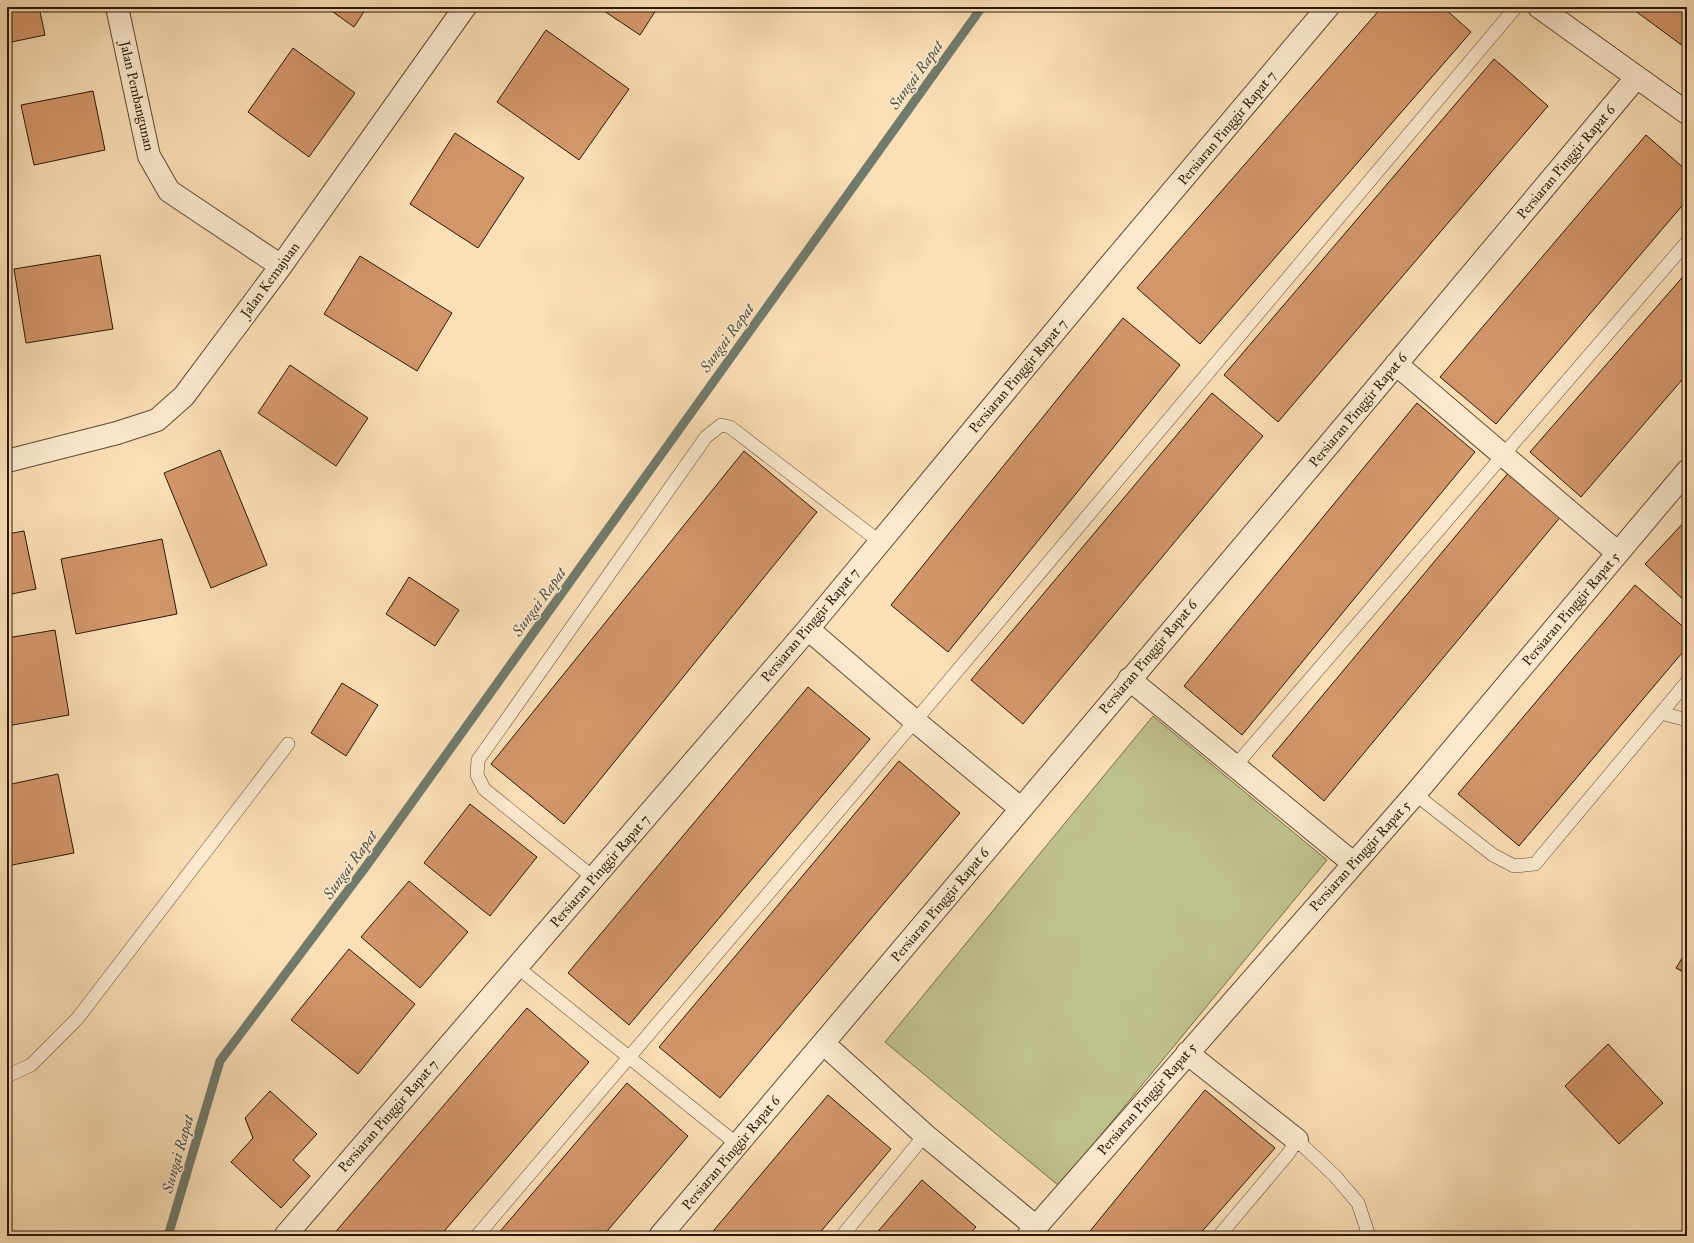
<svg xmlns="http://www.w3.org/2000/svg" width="1694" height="1243" viewBox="0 0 1694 1243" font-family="'IM FELL Great Primer',serif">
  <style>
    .green { fill: #bfc18d; stroke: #746d4a }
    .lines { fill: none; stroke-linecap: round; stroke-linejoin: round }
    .stream { stroke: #707b6c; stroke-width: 9 }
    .building { fill: #d3966b; stroke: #291906 }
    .lane-casing { stroke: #5e4a32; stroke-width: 14 }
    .street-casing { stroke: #5e4a32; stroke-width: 24 }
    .lane { stroke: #fcead0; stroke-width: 13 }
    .street { stroke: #fcead0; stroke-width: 22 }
    .labels { text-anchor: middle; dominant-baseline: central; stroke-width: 3; stroke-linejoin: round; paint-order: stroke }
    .street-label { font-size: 14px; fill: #291906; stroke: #fcead0 }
    .water-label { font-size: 15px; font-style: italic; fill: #525242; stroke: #fcead0 }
  </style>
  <rect width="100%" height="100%" fill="#fbdfb6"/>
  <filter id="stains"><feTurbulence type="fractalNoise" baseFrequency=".005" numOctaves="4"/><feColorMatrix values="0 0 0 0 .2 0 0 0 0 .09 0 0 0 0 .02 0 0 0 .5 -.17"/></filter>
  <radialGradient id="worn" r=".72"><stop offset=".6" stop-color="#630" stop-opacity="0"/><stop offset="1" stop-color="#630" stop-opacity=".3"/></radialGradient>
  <path class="green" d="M1153 716 1327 860 1059 1186 885 1042Z"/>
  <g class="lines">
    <path class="stream" d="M168 1236 220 1061 367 865 982 7"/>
  </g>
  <path class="building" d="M7 7H39L45 35 7 43Z
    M326 7H367L354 27Z
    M598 7H658L640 35Z
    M1382 7H1443L1471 32 1200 344 1137 288Z
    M1630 7H1687V49Z
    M546 30 629 89 579 160 497 102Z
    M293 48 355 93 309 157 248 112Z
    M1494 59 1548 106 1278 422 1224 375Z
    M93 91 105 150 34 165 21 105Z
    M455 133 524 178 478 248 410 204Z
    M1646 135 1687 171V200L1496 424 1440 377Z
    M100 255 113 329 26 343 14 269Z
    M360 256 452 313 417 371 324 314Z
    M1687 272V374L1581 497 1530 452Z
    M1123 318 1180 365 948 652 891 605Z
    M290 365 368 418 336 466 258 413Z
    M1212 393 1263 436 1023 724 971 680Z
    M1417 403 1475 452 1242 735 1184 686Z
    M220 450 267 565 211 588 164 473Z
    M744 451 817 512 564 824 491 764Z
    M1510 471 1562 515 1324 801 1272 756Z
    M1687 519V603L1645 564Z
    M24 531 36 589 7 595V534Z
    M162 539 177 614 76 634 61 559Z
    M409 577 459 610 435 646 386 614Z
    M1635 585 1687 630V647L1519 846 1458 794Z
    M55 630 69 715 7 726V638Z
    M342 683 378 705 346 756 311 733Z
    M808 687 870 739 629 1025 568 973Z
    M899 761 960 813 720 1098 659 1047Z
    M58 774 74 853 7 866V785Z
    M470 804 537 857 490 916 424 863Z
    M409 881 468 932 420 988 361 937Z
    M349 949 415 1004 358 1074 291 1020Z
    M1687 950V974L1676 968Z
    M527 1008 589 1062 440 1236H332Z
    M1608 1044 1663 1103 1619 1144 1565 1086Z
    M627 1083 688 1136 603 1236H496Z
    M1205 1090 1275 1148 1198 1236H1086Z
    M270 1091 317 1134 293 1160 310 1176 281 1208 231 1162 253 1138 245 1118Z
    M828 1095 891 1149 817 1236H709Z
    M922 1180 976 1227 968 1236H874Z"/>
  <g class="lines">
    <g class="lane-casing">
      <path id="lane" d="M1661 713 1687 720
        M1235 766 1687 242
        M1415 794 1493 855 1514 866 1535 864 1687 682
        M594 878 484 789 477 775 478 760 706 437 721 425 730 427 880 542
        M517 967 738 1145
        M7 1076 31 1065 77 1019 288 744
        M477 1236 915 721 1516 7
        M842 1236 925 1135
        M1219 1236 1288 1154 1297 1140 1335 1176 1358 1203 1369 1236"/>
    </g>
    <g class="street-casing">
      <path id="street" d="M117 7 149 156 169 191 281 266
        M1539 7 1687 113
        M1396 364 1618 553
        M7 461 117 433 157 420 184 396 281 266 465 7
        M808 629 915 721 1020 808
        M1129 679 1353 863
        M824 1044 925 1135 1036 1227
        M1187 1053 1297 1140
        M285 1236 808 629 1105 271 1328 7
        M660 1236 1316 460 1636 78
        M1028 1236 1415 794 1687 471"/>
    </g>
    <use href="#lane" class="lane"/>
    <use href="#street" class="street"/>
  </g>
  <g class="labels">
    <g class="street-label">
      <text transform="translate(137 96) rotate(77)">Jalan Pembangunan</text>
      <text transform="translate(1227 128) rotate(-50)">Persiaran Pinggir Rapat 7</text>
      <text transform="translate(1566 162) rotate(-50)">Persiaran Pinggir Rapat 6</text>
      <text transform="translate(270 280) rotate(-54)">Jalan Kemajuan</text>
      <text transform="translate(1018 376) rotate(-50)">Persiaran Pinggir Rapat 7</text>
      <text transform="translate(1358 410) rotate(-50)">Persiaran Pinggir Rapat 6</text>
      <text transform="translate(1571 609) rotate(-50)">Persiaran Pinggir Rapat 5</text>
      <text transform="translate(810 625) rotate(-50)">Persiaran Pinggir Rapat 7</text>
      <text transform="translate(1148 657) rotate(-50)">Persiaran Pinggir Rapat 6</text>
      <text transform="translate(1360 856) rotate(-48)">Persiaran Pinggir Rapat 5</text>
      <text transform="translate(600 871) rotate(-49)">Persiaran Pinggir Rapat 7</text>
      <text transform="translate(940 905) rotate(-50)">Persiaran Pinggir Rapat 6</text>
      <text transform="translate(1147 1099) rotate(-49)">Persiaran Pinggir Rapat 5</text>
      <text transform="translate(388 1116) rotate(-49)">Persiaran Pinggir Rapat 7</text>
      <text transform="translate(731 1153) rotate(-50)">Persiaran Pinggir Rapat 6</text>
    </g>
    <g class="water-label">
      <text transform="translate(916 75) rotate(-54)">Sungai Rapat</text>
      <text transform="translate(727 338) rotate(-54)">Sungai Rapat</text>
      <text transform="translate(539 602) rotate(-54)">Sungai Rapat</text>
      <text transform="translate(350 865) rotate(-54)">Sungai Rapat</text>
      <text transform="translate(178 1154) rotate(-74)">Sungai Rapat</text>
    </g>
  </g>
  <rect width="1694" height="1243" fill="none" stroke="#fbdfb6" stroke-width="24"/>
  <rect x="8" y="8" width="1678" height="1227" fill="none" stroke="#291906" stroke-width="2"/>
  <rect x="12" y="12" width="1670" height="1219" fill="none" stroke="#291906"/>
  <rect width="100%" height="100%" filter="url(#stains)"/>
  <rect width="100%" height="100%" fill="url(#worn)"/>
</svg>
